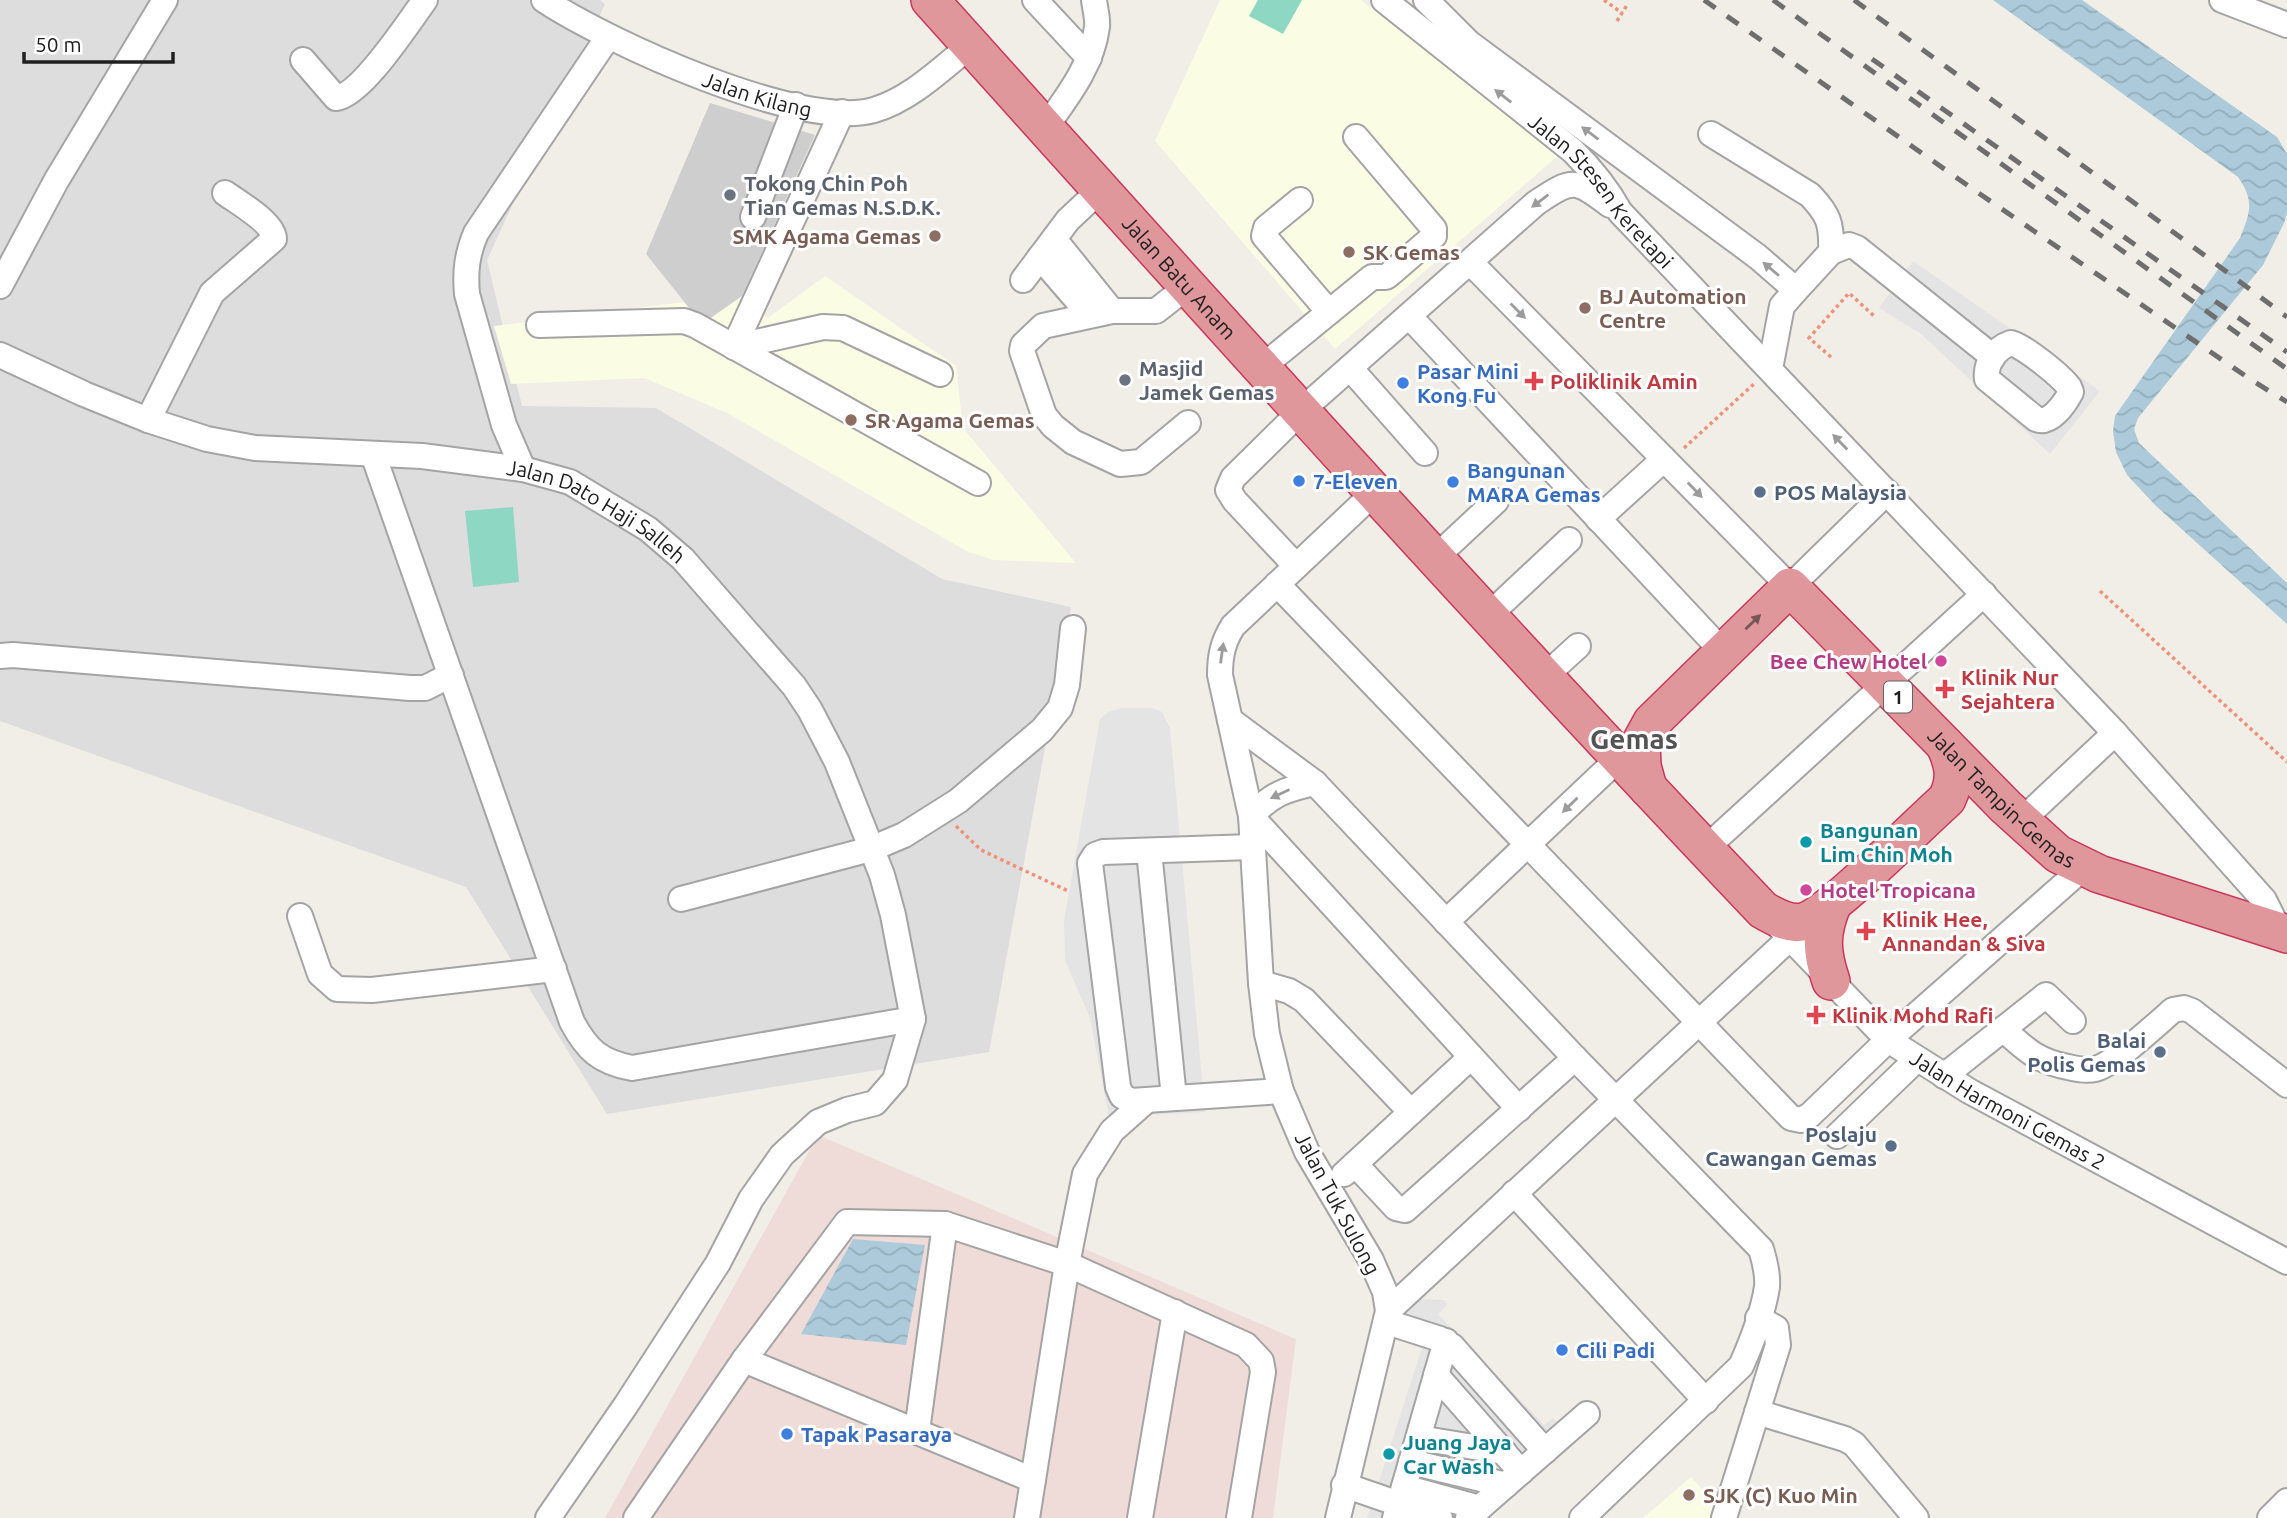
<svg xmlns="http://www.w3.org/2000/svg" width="2287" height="1518" viewBox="0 0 2287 1518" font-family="Ubuntu,sans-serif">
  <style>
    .residential { fill: #dedddd }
    .commercial { fill: #efdcd8 }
    .education { fill: #fafce4 }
    .religious { fill: #cecece }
    .pitch { fill: #8dd7c3 }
    .parking { fill: #e4e4e4 }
    .water { fill: url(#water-waves) }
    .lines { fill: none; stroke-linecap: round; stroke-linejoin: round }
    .minor-casing { stroke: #a4a4a4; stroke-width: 28 }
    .highway-casing { stroke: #cb3759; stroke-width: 40 }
    .path { stroke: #ed937a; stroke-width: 3.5; stroke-dasharray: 3.5 3.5; stroke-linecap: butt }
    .minor { stroke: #fff; stroke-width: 24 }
    .highway { stroke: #df979c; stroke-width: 37 }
    .rail { stroke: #6e6e6e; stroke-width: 5; stroke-dasharray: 14 14; stroke-linecap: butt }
    .oneway { fill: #9b9b9b }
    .oneway2 { fill: #765658 }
    .worship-dot { fill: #6b7280; stroke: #fff; stroke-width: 2.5 }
    .education-dot { fill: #8d6e63; stroke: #fff; stroke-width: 2.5 }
    .health-dot { fill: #e0444e; stroke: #fff; stroke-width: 2.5 }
    .shop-dot { fill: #3f7fe0; stroke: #fff; stroke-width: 2.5 }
    .service-dot { fill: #5c6f8a; stroke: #fff; stroke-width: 2.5 }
    .hotel-dot { fill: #d1479c; stroke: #fff; stroke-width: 2.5 }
    .culture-dot { fill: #0f9aa8; stroke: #fff; stroke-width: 2.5 }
    .labels { text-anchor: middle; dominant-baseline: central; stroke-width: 6; stroke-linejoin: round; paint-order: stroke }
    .shield { fill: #fff; stroke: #636363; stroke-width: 2 }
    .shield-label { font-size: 19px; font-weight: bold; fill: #202020 }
    .street-label { font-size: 21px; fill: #202020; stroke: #fff }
    .worship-label { font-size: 21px; font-weight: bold; fill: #5b616d; stroke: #fff; text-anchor: start }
    .education-label { font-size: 21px; font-weight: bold; fill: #785e54; stroke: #fff; text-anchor: start }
    .shop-label { font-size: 21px; font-weight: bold; fill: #366cbe; stroke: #fff; text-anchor: start }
    .health-label { font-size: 21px; font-weight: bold; fill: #be3a42; stroke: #fff; text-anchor: start }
    .service-label { font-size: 21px; font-weight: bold; fill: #4e5e75; stroke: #fff; text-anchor: end }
    .hotel-label { font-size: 21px; font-weight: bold; fill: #b23c85; stroke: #fff; text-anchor: end }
    .culture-label { font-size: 21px; font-weight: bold; fill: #0d838f; stroke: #fff; text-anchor: start }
    .district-label { font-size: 28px; font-weight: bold; fill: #535353; stroke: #fff }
  </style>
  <defs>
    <pattern id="water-waves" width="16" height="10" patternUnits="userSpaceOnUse" patternTransform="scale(1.75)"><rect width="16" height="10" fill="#accad9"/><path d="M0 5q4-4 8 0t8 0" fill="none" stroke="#94adba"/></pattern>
  </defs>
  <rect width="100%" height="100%" fill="#f0eee7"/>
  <path class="residential" d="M0 0H600L605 4 487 260 522 406 656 408 942 579 1071 607 989 1052 607 1114 466 887 0 721Z"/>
  <path class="commercial" d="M818 1135 1296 1339 1273 1518H605Z"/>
  <path class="education" d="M1220 0H1361L1559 155 1335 349 1155 141Z
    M825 276 956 366 963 428 1076 563 994 560 968 552 727 413 644 378 511 384 494 326 684 302 702 324 742 296 768 318Z
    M1691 1477 1729 1518H1643Z"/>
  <path class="religious" d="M710 103 815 135 742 296 702 324 646 254Z"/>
  <path class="pitch" d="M1258 0H1302L1283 34 1249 16Z
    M513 507 519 582 473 587 465 511Z"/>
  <path class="parking" d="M1913 261 2100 391 2050 454 1921 334 1879 308Z
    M1122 708H1153L1162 712 1170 728 1205 1112 1109 1117 1090 1018 1065 960 1064 920 1100 719 1108 712Z
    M1417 1299 1444 1300 1447 1305 1438 1314 1544 1425 1553 1418 1558 1423 1582 1401 1598 1417 1487 1518H1367L1422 1348 1394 1338 1399 1315Z"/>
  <path class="water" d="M1993 0H2082L2277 137 2287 154V213L2284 223 2263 265 2138 418 2134 429 2139 443 2287 583V624L2156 506 2127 475 2116 452 2113 431 2115 416 2240 238C2250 213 2255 201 2238 177Z
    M853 1239 925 1245 906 1345 801 1334Z"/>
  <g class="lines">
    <g class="minor-casing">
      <g id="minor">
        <path id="s1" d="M544 0C606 41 801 131 874 110 911 99 941 69 971 45"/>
        <path d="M1035 0 1089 58"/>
        <path id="s2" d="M1384 0 1573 151C1592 170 1607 188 1620 212L2115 733 2264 900 2280 932"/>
        <path d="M1426 0 1469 43 1758 257 1796 290 1782 306 1770 369"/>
        <path d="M2222 0 2287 25"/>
        <path d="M303 60 336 98C362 95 408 23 425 0"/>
        <path d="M1045 128C1067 97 1092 66 1097 27 1098 19 1095 9 1094 0"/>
        <path d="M1711 134 1810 195C1829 215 1832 224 1831 252"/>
        <path d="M1300 200 1266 228 1264 236 1329 312"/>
        <path d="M753 217 796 105"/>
        <path d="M1054 239 1112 311"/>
        <path d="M1040 257 1090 315"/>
        <path d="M1470 262 1790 587 1887 492"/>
        <path d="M1023 280 1068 220 1100 190"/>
        <path d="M0 286 56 181 165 0"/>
        <path d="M1188 286 1156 311H1112L1043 326 1023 345 1022 351 1044 415 1053 426 1073 442 1120 464 1141 462 1188 423"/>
        <path d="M1796 290 1831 252 1849 245 1857 248 1993 357"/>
        <path d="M1409 316 1723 652"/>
        <path d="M539 325 684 321 695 325 978 483"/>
        <path d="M2011 343C2025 347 2060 375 2069 387L2071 392C2064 405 2050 425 2036 419L1987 379C1985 363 1996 348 2011 343Z"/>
        <path d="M734 347 842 112"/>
        <path d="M734 347 823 327 843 328 940 374"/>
        <path id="s3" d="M0 355 84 394 148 420 207 439 255 448 422 456 523 469 570 482 648 529 683 559 794 686 810 710 837 762 882 875 893 915 913 1019 895 1080 875 1103 847 1110 818 1122 782 1155 751 1199 718 1263 626 1405 548 1518"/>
        <path d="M1262 367 1372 277H1386L1390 274 1434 236V229L1356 137"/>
        <path d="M1350 368 1425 453"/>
        <path d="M148 420 212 293 274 239C274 223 239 203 225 193"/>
        <path d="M373 454 572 1022C587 1050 600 1062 632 1068L913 1019"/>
        <path d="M523 469 504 425 467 294C465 271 467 254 476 233L608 37"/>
        <path d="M1598 519 1664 459"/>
        <path d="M1436 557 1496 501"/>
        <path d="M1296 566 1235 501 1228 490 1233 478 1302 410 1536 203C1573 178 1575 179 1610 205"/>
        <path d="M1277 584 1791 1118 1801 1120 1810 1115 1888 1040 2083 868"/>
        <path d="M1489 615 1569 540"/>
        <path d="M0 656 13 655 410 688H425L451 675"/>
        <path d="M1545 676 1578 646"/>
        <path d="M1230 720 1315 783 1575 1058 1761 1249C1765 1262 1768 1275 1767 1287 1763 1312 1751 1344 1741 1366L1582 1518"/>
        <path d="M1251 816 1519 1109"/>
        <path d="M1251 816C1272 794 1286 789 1315 783"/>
        <path d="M2021 821 2115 733"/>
        <path d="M1252 847 1103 852 1095 855 1090 863 1118 1087 1122 1096 1131 1101 1281 1091"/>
        <path d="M1705 849 1984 594"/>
        <path d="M1149 851 1174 1098"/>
        <path d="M681 899 871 849 904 835 958 801 1042 730 1060 708 1067 685 1073 628"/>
        <path d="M300 916 320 974 337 989 372 990 554 969"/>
        <path id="s4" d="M1771 918 1888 1040 1969 1091 2287 1262"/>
        <path d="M1446 922 1619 758"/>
        <path d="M1261 983 1289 991 1304 1000 1411 1112"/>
        <path d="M2003 1029C2026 1050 2037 1061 2068 1067 2076 1069 2086 1071 2095 1069 2113 1065 2157 1024 2173 1010L2184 1008 2192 1011 2287 1085"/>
        <path d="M1944 1076 2046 995 2073 1021"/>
        <path d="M1837 1136 1917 1059"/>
        <path d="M1355 1164 1396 1208 1405 1210 1575 1058"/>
        <path d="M1344 1174 1471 1057"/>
        <path d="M1514 1193 1706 1401"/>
        <path d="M1388 1311 1790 938"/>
        <path d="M1387 1322 1440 1339 1452 1346 1545 1451"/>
        <path d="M744 1360 1033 1480"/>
        <path d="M1436 1375 1521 1472"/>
        <path d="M1757 1412 1845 1439 1854 1444 1916 1518"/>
        <path d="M917 1431 945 1224"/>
        <path d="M1419 1438 1504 1452"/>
        <path d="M1411 1462 1506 1485"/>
        <path d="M1344 1485 1440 1518"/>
        <path d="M1404 1487 1480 1508"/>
        <path d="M636 1518 744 1360 847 1222 945 1224 1067 1264 1246 1345 1261 1361 1263 1372 1239 1518"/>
        <path d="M1027 1518 1067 1264 1085 1174 1112 1131 1147 1100"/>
        <path d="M1140 1518 1175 1312"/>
        <path d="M1338 1518 1388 1311 1385 1292 1371 1260 1307 1152 1281 1091 1267 1034 1261 983 1251 816 1220 675C1220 655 1223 642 1233 626L1376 491"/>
        <path d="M1395 1518 1446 1341"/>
        <path d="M1468 1518 1587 1414"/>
        <path d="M1724 1518 1778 1345 1776 1328 1758 1318"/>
        <path d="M2270 1518 2287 1501"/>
      </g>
    </g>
    <g class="highway-casing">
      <g id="highway">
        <path id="s5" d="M930 0C1205 306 1480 612 1763 910 1775 917 1789 925 1803 922 1827 917 1923 820 1947 799 1957 778 1954 765 1945 745"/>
        <path id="s6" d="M1648 788 1642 766 1641 742 1652 722 1790 587 2006 807 2058 854 2099 874 2287 934"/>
        <path d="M1831 981C1821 952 1820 933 1833 903"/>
      </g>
    </g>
    <path class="path" d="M1604 0 1622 13
      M1617 21 1627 5
      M1831 357 1809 338 1849 293 1874 316
      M1684 448 1755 383
      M2100 591 2287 762
      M956 826 981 850 1068 891"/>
    <use href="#minor" class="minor"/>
    <use href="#highway" class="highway"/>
    <path class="rail" d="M1704 0 1977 192 2250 379 2287 402
      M1773 0 2287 369
      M1854 0 2133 202 2287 317
      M1872 59 2287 352"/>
  </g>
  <defs><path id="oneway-solid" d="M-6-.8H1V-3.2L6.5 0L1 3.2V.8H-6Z" transform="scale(1.75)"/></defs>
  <g class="oneway">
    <use href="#oneway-solid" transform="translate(1503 96) rotate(-142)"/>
    <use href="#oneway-solid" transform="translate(1590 133) rotate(-143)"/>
    <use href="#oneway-solid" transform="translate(1540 201) rotate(143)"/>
    <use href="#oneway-solid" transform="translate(1771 269) rotate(-140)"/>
    <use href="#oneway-solid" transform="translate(1518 311) rotate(45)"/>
    <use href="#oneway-solid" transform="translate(1840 442) rotate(-134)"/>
    <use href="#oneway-solid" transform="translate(1695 490) rotate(46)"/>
    <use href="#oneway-solid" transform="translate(1222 653) rotate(-82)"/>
    <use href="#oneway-solid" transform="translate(1280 794) rotate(155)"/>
    <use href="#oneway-solid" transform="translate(1570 805) rotate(136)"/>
  </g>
  <use class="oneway2" href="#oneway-solid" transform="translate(1753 622) rotate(-44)"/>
  <g class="worship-dot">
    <circle cx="730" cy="195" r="7"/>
    <circle cx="1125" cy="380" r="7"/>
  </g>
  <g class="education-dot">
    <circle cx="935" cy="236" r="7"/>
    <circle cx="1349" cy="252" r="7"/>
    <circle cx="1585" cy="308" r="7"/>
    <circle cx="851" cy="420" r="7"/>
    <circle cx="1689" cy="1495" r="7"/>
  </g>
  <g class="health-dot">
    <path d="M1530.5 370.5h7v7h7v7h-7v7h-7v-7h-7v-7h7z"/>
    <path d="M1941.5 678.5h7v7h7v7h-7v7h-7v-7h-7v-7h7z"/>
    <path d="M1862.5 920.5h7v7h7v7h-7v7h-7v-7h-7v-7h7z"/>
    <path d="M1812.5 1004.5h7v7h7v7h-7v7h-7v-7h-7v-7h7z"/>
  </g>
  <g class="shop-dot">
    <circle cx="1403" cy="383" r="7"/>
    <circle cx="1299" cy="481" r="7"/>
    <circle cx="1453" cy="482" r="7"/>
    <circle cx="1562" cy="1350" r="7"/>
    <circle cx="787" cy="1434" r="7"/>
  </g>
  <g class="service-dot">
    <circle cx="1760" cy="492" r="7"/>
    <circle cx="2160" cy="1052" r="7"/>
    <circle cx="1891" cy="1146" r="7"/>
  </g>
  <g class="hotel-dot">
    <circle cx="1941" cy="661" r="7"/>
    <circle cx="1806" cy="890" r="7"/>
  </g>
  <g class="culture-dot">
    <circle cx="1806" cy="842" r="7"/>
    <circle cx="1389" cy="1454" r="7"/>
  </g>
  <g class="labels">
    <rect class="shield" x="1884" y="681.5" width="28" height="31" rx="5"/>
    <g class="shield-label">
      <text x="1898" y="697">1</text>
    </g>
    <g class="street-label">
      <text stroke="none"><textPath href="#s1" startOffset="234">Jalan Kilang</textPath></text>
      <text stroke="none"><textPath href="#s2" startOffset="290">Jalan Stesen Keretapi</textPath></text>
      <text stroke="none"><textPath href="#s5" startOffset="373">Jalan Batu Anam</textPath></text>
      <text stroke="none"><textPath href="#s3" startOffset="626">Jalan Dato Haji Salleh</textPath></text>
      <text stroke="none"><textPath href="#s6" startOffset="562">Jalan Tampin-Gemas</textPath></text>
      <text stroke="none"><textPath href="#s4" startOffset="308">Jalan Harmoni Gemas 2</textPath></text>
      <text transform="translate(1338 1203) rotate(62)">Jalan Tuk Sulong</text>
    </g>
    <g class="worship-label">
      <text x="744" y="183">Tokong Chin Poh<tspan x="744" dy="24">Tian Gemas N.S.D.K.</tspan></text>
      <text x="1139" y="368">Masjid<tspan x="1139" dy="24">Jamek Gemas</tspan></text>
    </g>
    <g class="education-label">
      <text x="921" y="236" text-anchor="end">SMK Agama Gemas</text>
      <text x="1363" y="252">SK Gemas</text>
      <text x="1599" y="296">BJ Automation<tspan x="1599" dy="24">Centre</tspan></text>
      <text x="865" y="420">SR Agama Gemas</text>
      <text x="1703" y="1495">SJK (C) Kuo Min</text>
    </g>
    <g class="shop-label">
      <text x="1417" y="371">Pasar Mini<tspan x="1417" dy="24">Kong Fu</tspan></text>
      <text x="1467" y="470">Bangunan<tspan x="1467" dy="24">MARA Gemas</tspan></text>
      <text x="1313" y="481">7-Eleven</text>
      <text x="1576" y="1350">Cili Padi</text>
      <text x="801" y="1434">Tapak Pasaraya</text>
    </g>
    <g class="health-label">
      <text x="1550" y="381">Poliklinik Amin</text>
      <text x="1961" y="677">Klinik Nur<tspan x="1961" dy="24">Sejahtera</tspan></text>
      <text x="1882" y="919">Klinik Hee,<tspan x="1882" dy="24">Annandan &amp; Siva</tspan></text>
      <text x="1832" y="1015">Klinik Mohd Rafi</text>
    </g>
    <g class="service-label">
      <text x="1774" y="492" text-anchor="start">POS Malaysia</text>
      <text x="2146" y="1040">Balai<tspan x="2146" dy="24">Polis Gemas</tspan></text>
      <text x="1877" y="1134">Poslaju<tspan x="1877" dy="24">Cawangan Gemas</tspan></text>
    </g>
    <g class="hotel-label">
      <text x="1927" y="661">Bee Chew Hotel</text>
      <text x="1820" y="890" text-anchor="start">Hotel Tropicana</text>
    </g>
    <g class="culture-label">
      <text x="1820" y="830">Bangunan<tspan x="1820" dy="24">Lim Chin Moh</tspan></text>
      <text x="1403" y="1442">Juang Jaya<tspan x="1403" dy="24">Car Wash</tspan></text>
    </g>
    <g class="district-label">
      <text x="1634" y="738">Gemas</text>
    </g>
  </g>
  <path d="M24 52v10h149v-10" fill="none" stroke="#202020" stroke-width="3.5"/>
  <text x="35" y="52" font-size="21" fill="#202020" stroke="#ffffff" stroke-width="5" paint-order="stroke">50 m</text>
</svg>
